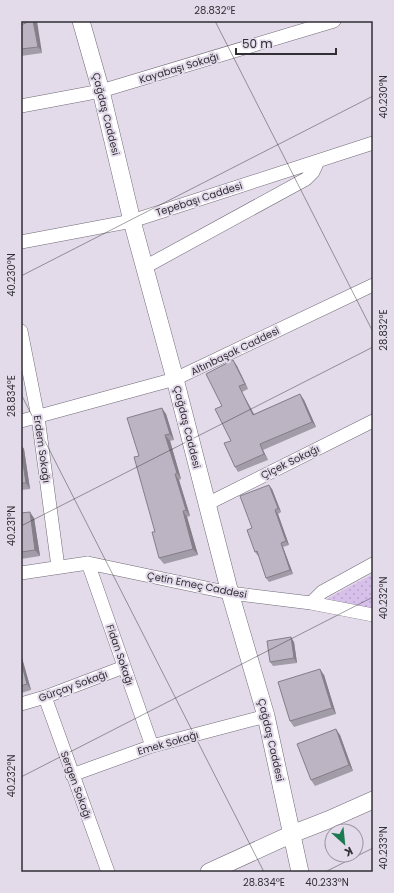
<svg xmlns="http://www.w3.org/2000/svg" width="394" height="893" viewBox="0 0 394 893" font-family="Poppins,sans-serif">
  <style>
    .green { fill: url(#green-dots) }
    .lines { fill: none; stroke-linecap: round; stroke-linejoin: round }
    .minor-casing { stroke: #716a78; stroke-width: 14 }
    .tertiary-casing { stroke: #716a78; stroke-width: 18 }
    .minor { stroke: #fff; stroke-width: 13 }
    .tertiary { stroke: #fff; stroke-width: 17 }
    .wall { fill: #a29ba8 }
    .shaded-wall { fill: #847e88 }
    .building { fill: #bcb4c3; stroke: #847e88 }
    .ticks { fill: none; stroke: #312e34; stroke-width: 1; stroke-opacity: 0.45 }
    .labels { text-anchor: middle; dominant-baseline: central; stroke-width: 4; stroke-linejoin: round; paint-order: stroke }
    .street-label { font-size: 10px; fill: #312e34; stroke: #e3daea }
    .neatline { fill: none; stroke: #312e34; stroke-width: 1.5 }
    .ticks-label { font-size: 10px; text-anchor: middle; fill: #312e34 }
  </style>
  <defs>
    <pattern id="green-dots" width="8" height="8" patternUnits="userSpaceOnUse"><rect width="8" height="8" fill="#d7c1ea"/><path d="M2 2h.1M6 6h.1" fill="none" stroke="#b9a6c9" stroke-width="1.8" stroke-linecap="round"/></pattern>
  </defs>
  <rect width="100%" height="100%" fill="#e3daea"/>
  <path class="green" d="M373 574V614L321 602Z"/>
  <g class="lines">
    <g class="minor-casing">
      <path id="minor" d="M21 106 101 91 334 21
        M21 242 132 221 373 143
        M145 267 306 179 313 172 318 161
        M21 331 38 417 58 567
        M21 421 175 379 373 285
        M207 504 373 421
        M88 563 152 746
        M21 573 88 563 230 593 311 603 373 615
        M311 603 322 592 373 564
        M45 697 108 872
        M21 704 45 697 124 667
        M72 775 152 746 266 716"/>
    </g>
    <g class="tertiary-casing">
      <path id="tertiary" d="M81 21 101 91 132 221 175 379 230 593 266 716 300 872
        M209 872 292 834 328 820 373 800"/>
    </g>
    <use href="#minor" class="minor"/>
    <use href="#tertiary" class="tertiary"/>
  </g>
  <path class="wall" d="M21 21 42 53 21 56Z
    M233 360 237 366 248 389 242 392 254 414 300 394 304 400 316 427 263 450 268 460 238 472 235 467 231 441 222 406Z
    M166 414 174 440 170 441 181 479 179 480 190 516 187 517 198 555 164 564 159 558 155 532 139 456Z
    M21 445 24 449 30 489 21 490Z
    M272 489 281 512 278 514 289 545 283 547 293 574 269 582 266 578 259 556H258L255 552Z
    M21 513 34 518 40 556 21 559Z
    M294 642 297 663 273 666 270 662Z
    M21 656 22 658 31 690 21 693Z
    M324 675 336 714 294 727 290 721Z
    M340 735 353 771 315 786 311 780Z"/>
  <path class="shaded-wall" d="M33 21H37L42 53 38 47Z
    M233 360 237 366 248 389 245 384Z
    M239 386 242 392 257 420 253 415Z
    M300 394 304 400 316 427 312 422Z
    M162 408 166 414 174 440 170 434Z
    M165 435 170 441 181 479 177 473Z
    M260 444 268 460 264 454Z
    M21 445 24 449 30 489 26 483 21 450Z
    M175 474 179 480 190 516 186 510Z
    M269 485 272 489 281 512 278 508Z
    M275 510 278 514 289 545 286 541Z
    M183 511 187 517 198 555 193 549Z
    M30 512 34 518 40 556 35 550Z
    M281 543 283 547 293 574 290 570Z
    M291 637 294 642 297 663 294 658Z
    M21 656 22 658 31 690 27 684 21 662Z
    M320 669 324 675 336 714 332 708Z
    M336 729 340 735 353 771 349 765Z"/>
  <path class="building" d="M21 21H33L38 47 21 49Z
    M233 360 245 384 239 386 253 415 300 394 312 422 260 444 264 454 235 467 224 443 231 441 215 409 222 406 206 374Z
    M162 408 170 434 165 435 177 473 175 474 186 510 183 511 193 549 159 558 152 532H155L134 457 139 456 127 418Z
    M21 450 26 483H21Z
    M269 485 278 508 275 510 286 541 281 543 290 570 266 578 257 551 255 552 247 530 252 528 240 496Z
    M30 512 35 550 21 552V513Z
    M291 637 294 658 270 662 267 641Z
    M21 662 27 684 21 686Z
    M320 669 332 708 290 721 278 682Z
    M336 729 349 765 311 780 297 744Z"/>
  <path class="ticks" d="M215 21 373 332M21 25 30 21M21 276 373 96M21 394 264 872M21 526 373 347M21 777 373 597M325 872 373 848"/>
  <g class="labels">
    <g class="street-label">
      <text transform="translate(179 68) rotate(-17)">Kayabaşı Sokağı</text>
      <text transform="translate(106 114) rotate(76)">Çağdaş Caddesi</text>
      <text transform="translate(199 199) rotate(-18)">Tepebaşı Caddesi</text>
      <text transform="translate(235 351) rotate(-26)">Altınbaşak Caddesi</text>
      <text transform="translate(187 427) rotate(76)">Çağdaş Caddesi</text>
      <text transform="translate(42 449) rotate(82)">Erdem Sokağı</text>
      <text transform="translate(290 462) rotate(-26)">Çiçek Sokağı</text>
      <text transform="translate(197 585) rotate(11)">Çetin Emeç Caddesi</text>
      <text transform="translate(120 655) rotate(71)">Fidan Sokağı</text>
      <text transform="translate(73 686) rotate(-20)">Gürçay Sokağı</text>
      <text transform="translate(271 740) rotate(77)">Çağdaş Caddesi</text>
      <text transform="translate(168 743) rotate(-16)">Emek Sokağı</text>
      <text transform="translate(76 785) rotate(70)">Sergen Sokağı</text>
    </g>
  </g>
  <rect width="394" height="893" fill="none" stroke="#e3daea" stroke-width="44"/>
  <g transform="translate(344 843) rotate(153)"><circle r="19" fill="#e3daea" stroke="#9c95a1"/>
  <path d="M0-3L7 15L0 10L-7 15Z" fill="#1a7a50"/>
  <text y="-6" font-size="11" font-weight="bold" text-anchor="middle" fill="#312e34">K</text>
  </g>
  <path d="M236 48v6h100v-6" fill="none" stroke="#312e34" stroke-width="2"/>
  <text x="242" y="48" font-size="12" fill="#312e34" stroke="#e3daea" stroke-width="3" paint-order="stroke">50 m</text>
  <rect x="22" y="22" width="350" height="849" class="neatline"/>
  <g class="ticks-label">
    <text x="215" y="14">28.832°E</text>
    <text transform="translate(383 97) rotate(-90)" y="4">40.230°N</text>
    <text transform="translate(11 275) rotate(-90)" y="4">40.230°N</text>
    <text transform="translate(383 330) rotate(-90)" y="4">28.832°E</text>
    <text transform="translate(11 396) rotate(-90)" y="4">28.834°E</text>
    <text transform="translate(11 526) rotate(-90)" y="4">40.231°N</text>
    <text transform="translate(383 598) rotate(-90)" y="4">40.232°N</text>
    <text transform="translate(11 776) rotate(-90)" y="4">40.232°N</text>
    <text transform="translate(383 848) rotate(-90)" y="4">40.233°N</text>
    <text x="264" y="886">28.834°E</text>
    <text x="327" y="886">40.233°N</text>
  </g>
</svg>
